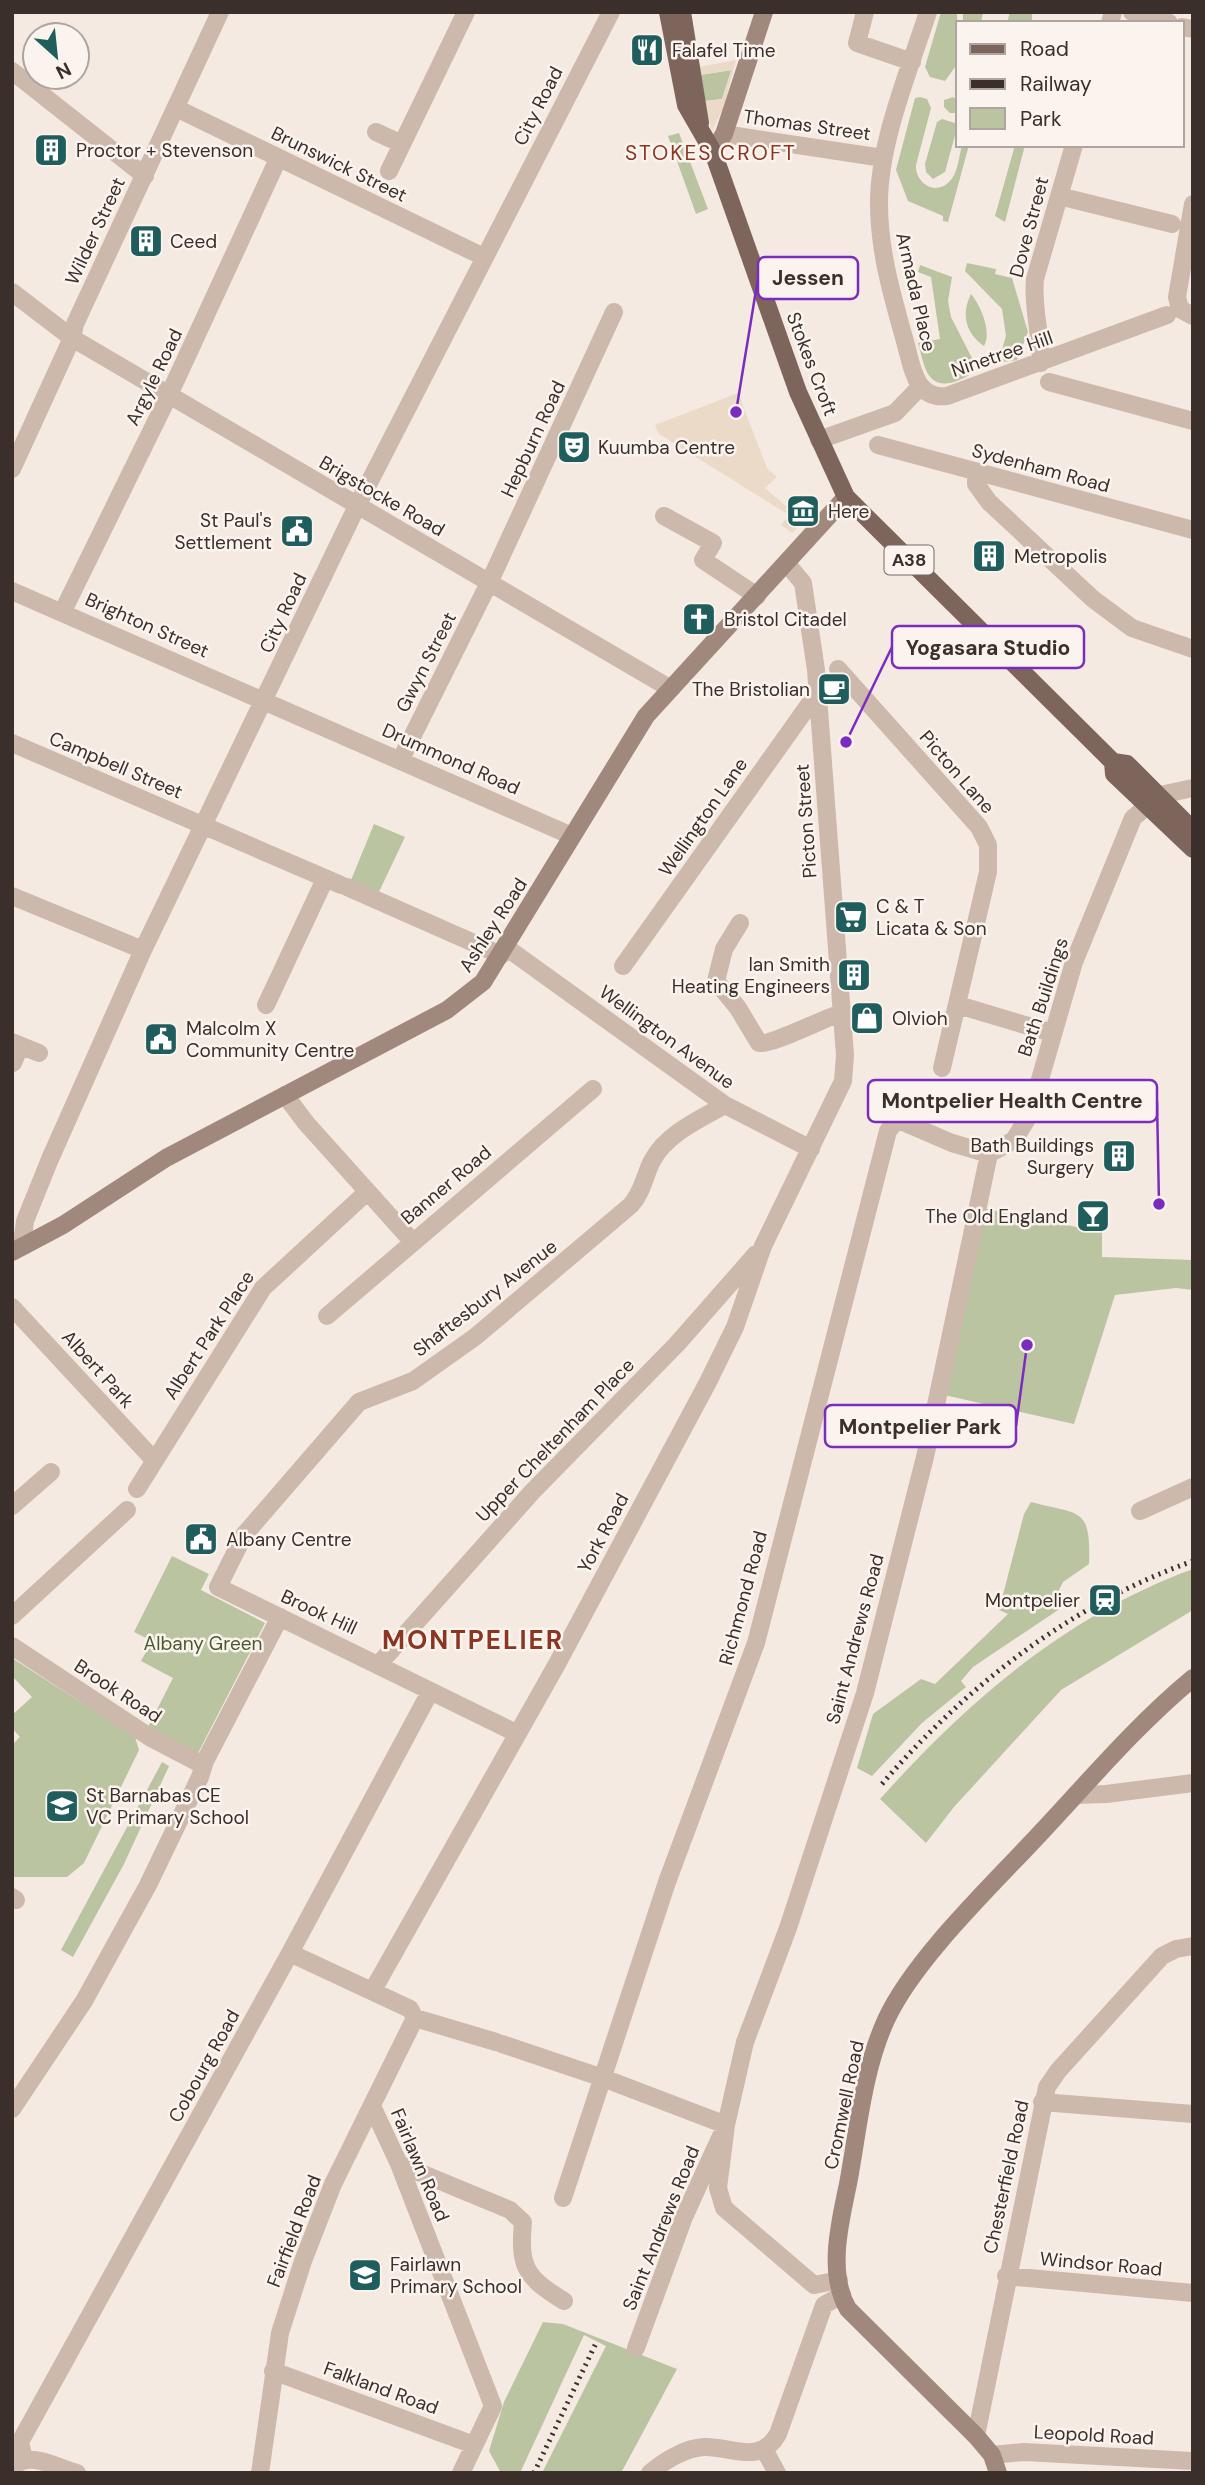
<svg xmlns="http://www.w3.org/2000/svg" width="1205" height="2485" viewBox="0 0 1205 2485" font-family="'DM Sans',sans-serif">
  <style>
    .green { fill: #bac4a0 }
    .plaza { fill: #ecdac8; fill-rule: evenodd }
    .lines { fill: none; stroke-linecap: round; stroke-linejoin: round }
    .street { stroke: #cdb9ac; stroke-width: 18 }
    .secondary { stroke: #a1887d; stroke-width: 18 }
    .primary { stroke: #7d655c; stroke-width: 18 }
    .rail { stroke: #3b2f2b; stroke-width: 5; stroke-dasharray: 2 5; stroke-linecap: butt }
    .labels { text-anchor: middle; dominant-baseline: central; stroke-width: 5; stroke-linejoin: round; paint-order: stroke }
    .shield { fill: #fbf4ee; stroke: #756a66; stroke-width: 2 }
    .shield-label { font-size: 18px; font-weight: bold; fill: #3b2f2b }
    .poi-label { font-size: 19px; fill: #3b2f2b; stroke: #fbf4ee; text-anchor: start }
    .street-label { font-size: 19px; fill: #3b2f2b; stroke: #fbf4ee }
    .park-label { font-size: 19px; fill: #4c592e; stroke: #fbf4ee }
    .neighbourhood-label { font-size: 21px; letter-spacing: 2px; fill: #8b3523; stroke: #fbf4ee }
    .district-label { font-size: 26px; font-weight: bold; letter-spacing: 2px; fill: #8b3523; stroke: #fbf4ee }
    .leader { fill: none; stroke: #7b2cbf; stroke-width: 2.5 }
    .callout-dot { fill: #7b2cbf; stroke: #fbf4ee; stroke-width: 2.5 }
    .callout { fill: #fbf4ee; stroke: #7b2cbf; stroke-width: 2.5 }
    .callout-label { font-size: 21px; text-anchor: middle; font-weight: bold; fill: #3b2f2b }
  </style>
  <rect width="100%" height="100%" fill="#f4eae1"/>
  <path class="green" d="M941 12H957L958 63 945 81 930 77 925 67Z
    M963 12H983L981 23H963Z
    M1010 12H1032V23H1007Z
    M732 70 722 99 705 101 700 75Z
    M920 97 927 99 931 108 916 165C915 183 935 196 949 182 958 174 959 156 962 145H969L948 222 943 221V216L908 201 896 170 915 98Z
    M953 97 958 101V113H950L944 107V100Z
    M942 119 958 124 945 172 933 179 926 172 925 164 937 122Z
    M679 133 708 209 696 214 668 136Z
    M1015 145H1025L1005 222 995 216Z
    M967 263 996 269 995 274 1012 278 1028 332 1017 360 1005 362 1000 356 1006 336 1002 309 965 271Z
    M920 265 952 277 948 301 951 317 975 364 974 371C968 377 962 379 954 382 926 390 924 364 918 343L940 339 931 277 918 272Z
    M971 294C981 306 992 332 984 346 965 333 961 314 971 294Z
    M374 824 405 837 377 896 349 885Z
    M981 1208 1102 1232V1257L1193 1260V1290L1176 1288 1115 1295 1074 1424 944 1395Z
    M1031 1502C1080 1515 1091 1506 1089 1564L1063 1582 1059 1590 1067 1604 973 1667 961 1681 966 1687 922 1723 872 1776 857 1768 873 1714 921 1679 935 1684 1008 1614 999 1610 1024 1514Z
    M172 1556 209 1574 201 1590 265 1623 198 1753 148 1727 173 1678 141 1661 152 1641 134 1632Z
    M1193 1569V1610L1061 1690 954 1807 926 1843 880 1799C968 1701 1067 1615 1193 1569Z
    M12 1658 135 1737 139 1750 84 1863 67 1877H12V1745L20 1737 12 1728V1715L32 1697 12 1676Z
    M162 1762 169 1766 124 1864 73 1957 61 1950Z
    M543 2322 563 2324 677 2369 621 2473H542L606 2346 584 2335 520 2473H501L489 2451 504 2402Z"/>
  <path class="plaza" d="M736 60 724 107 712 130 694 68ZM731 70 722 99 705 101 700 75Z
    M738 393 767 468 777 477 765 488 803 521 792 533 781 525 789 515 659 434 655 425Z"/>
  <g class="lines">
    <path class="street" d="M865 12 857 43 912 62
      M928 12C909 71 879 142 879 203 879 253 893 298 906 345 912 368 916 400 947 396L1167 315
      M1132 12 1169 23
      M1110 23 1113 12
      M1182 27 1193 29
      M12 71 145 176
      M176 108 484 257
      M376 132 402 144
      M724 134 883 158
      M389 171 466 12
      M1059 196 1172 224
      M1193 204 1177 297 1180 309 1193 316
      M12 292 72 338 671 689
      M1041 363C1041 334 1032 307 1035 279L1074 145
      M1049 382 1193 421
      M819 440 895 413 920 387
      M878 445 1193 530
      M12 469 72 338 75 324 220 12
      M976 472V484L989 502 1093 599 1132 628 1193 649
      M664 516 713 543 703 560 757 596
      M12 591 572 836
      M63 611 169 395 278 159
      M838 669 979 827 988 845V872L942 1068
      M12 743 341 885
      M401 759 489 583 614 312
      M347 887 501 955
      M12 896 143 950
      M740 923 724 949 716 981 738 1008 759 1043C769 1046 825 1018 841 1013
      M507 948 725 1105 811 1149
      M623 966 818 692
      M266 1005 325 879
      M958 1005 1052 1033
      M12 1042 39 1053
      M13 1063 20 1046
      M285 1095 306 1123 412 1241
      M22 1244 25 1221 50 1159 143 950 357 506 611 12
      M12 1307 154 1460
      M327 1316 593 1089
      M137 1489 263 1288 367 1192
      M12 1506 51 1472
      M1140 1511 1193 1487
      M12 1616 127 1510
      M12 1646 151 1738 199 1763 205 1761
      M379 1664 532 1492 677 1344 756 1254
      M516 1733 218 1587 244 1535 359 1402 413 1381 475 1337 631 1205C643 1191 644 1177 652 1161 666 1134 700 1119 725 1105
      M1076 1795 1106 1794 1193 1783
      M12 1897 16 1900
      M290 1953 410 2009 415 2018 496 2042
      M373 1990 557 1664 708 1382 735 1327 763 1246 843 1081 845 1055 816 670 803 583 787 564
      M502 2044 603 2078 726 2125 718 2188 724 2208 814 2285 839 2280
      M1042 2102 1193 2114
      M372 2106 399 2164 493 2406 461 2473
      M12 2109 84 2001 148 1885 200 1777 205 1761 280 1617
      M399 2164 510 2210 523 2222C519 2267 525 2277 564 2301
      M563 2198 667 1882 756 1643 888 1131 895 1122H903L952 1143 989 1154 1014 1140 1030 1114 1074 962 1133 818 1160 795 1193 788
      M1006 2276 1193 2293
      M636 2348 684 2217 726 2125 745 2042 788 1928 865 1693 925 1457 989 1154
      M273 2371 474 2445
      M976 2436 1047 2087 1058 2071 1162 1956 1176 1949 1193 1946
      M764 2449 777 2473
      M992 2455 1024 2452 1193 2461
      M24 2459 20 2442 290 1953 430 1692
      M12 2468C29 2449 57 2468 77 2473
      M260 2473 280 2333 303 2261 333 2184 415 2018
      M650 2473C664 2461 685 2448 704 2447 731 2446 760 2466 778 2434L824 2305 842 2295"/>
    <path class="secondary" d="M713 152 724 134 764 12
      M12 1252 63 1225 166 1158 447 1010 483 982 646 716 846 497
      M998 2473 992 2455 976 2436 848 2309C827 2273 840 2222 848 2184 858 2131 863 2070 886 2020 913 1961 988 1889 1033 1841 1085 1786 1135 1726 1193 1678"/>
    <path class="primary" d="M668 12 686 105 713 152 798 392 846 497 1113 762 1127 764 1193 830
      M682 12 700 123
      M1113 762 1114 774 1193 849"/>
    <path class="rail" d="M882 1784C965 1687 1071 1604 1193 1561
      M534 2473 597 2341"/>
  </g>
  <defs>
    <g id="restaurant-square" transform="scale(1.75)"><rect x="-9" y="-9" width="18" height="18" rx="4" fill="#205d5d" stroke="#fbf4ee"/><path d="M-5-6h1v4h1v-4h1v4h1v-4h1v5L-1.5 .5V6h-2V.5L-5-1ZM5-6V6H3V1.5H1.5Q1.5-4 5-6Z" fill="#fff"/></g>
    <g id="building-square" transform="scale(1.75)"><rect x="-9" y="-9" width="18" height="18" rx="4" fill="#205d5d" stroke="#fbf4ee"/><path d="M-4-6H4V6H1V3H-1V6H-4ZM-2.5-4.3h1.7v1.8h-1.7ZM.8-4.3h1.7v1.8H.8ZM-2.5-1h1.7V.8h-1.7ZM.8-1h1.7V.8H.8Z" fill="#fff"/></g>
    <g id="theatre-square" transform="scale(1.75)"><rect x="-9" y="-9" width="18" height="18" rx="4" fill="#205d5d" stroke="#fbf4ee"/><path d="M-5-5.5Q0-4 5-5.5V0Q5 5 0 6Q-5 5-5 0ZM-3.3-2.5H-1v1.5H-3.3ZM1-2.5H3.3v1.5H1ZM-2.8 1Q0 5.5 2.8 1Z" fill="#fff"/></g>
    <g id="museum-square" transform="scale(1.75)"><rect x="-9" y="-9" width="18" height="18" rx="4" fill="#205d5d" stroke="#fbf4ee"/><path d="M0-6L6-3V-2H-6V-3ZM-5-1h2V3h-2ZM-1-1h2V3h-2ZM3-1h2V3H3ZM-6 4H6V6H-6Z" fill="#fff"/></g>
    <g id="civic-square" transform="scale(1.75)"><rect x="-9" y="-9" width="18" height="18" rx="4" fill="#205d5d" stroke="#fbf4ee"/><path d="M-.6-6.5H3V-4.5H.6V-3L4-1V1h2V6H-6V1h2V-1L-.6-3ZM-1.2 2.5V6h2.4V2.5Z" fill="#fff"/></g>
    <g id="church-square" transform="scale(1.75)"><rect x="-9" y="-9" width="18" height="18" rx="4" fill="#205d5d" stroke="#fbf4ee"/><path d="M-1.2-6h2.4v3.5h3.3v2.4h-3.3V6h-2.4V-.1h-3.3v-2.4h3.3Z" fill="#fff"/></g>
    <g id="cafe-square" transform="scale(1.75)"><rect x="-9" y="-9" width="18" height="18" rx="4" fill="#205d5d" stroke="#fbf4ee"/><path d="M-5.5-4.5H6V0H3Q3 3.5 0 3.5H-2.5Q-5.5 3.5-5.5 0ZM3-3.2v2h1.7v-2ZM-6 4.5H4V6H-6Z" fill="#fff"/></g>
    <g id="supermarket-square" transform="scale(1.75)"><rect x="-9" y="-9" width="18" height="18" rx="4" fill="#205d5d" stroke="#fbf4ee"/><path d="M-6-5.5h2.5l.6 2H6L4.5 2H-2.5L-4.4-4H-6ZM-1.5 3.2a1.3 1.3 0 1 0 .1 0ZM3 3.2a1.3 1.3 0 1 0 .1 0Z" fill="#fff"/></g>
    <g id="shop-square" transform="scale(1.75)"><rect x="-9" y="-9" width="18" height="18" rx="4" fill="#205d5d" stroke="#fbf4ee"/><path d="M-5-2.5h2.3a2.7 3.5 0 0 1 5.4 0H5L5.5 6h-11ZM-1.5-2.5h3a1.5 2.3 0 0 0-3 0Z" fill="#fff"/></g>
    <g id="bar-square" transform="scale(1.75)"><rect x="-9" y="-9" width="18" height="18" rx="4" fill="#205d5d" stroke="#fbf4ee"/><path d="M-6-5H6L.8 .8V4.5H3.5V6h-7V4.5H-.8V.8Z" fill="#fff"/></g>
    <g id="station-square" transform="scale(1.75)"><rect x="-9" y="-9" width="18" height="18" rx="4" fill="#205d5d" stroke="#fbf4ee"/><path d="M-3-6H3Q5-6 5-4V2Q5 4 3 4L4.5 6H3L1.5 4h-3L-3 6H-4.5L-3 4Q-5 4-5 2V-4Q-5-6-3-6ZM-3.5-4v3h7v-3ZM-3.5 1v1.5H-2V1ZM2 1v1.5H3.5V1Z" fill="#fff"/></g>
    <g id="school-square" transform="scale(1.75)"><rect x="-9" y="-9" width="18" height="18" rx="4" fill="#205d5d" stroke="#fbf4ee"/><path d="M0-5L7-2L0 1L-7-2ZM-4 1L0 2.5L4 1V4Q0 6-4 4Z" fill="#fff"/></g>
  </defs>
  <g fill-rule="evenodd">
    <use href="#restaurant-square" x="647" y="50"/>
    <use href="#building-square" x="51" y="150"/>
    <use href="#building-square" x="146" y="241"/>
    <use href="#theatre-square" x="574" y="447"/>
    <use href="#museum-square" x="803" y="511"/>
    <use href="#civic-square" x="297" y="531"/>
    <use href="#building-square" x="989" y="556"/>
    <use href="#church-square" x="699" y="619"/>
    <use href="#cafe-square" x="834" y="689"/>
    <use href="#supermarket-square" x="851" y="917"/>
    <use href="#building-square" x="854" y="975"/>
    <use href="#shop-square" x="867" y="1018"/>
    <use href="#civic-square" x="161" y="1039"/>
    <use href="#building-square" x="1119" y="1156"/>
    <use href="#bar-square" x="1093" y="1216"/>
    <use href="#civic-square" x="201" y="1539"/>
    <use href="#station-square" x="1105" y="1600"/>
    <use href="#school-square" x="62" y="1806"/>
    <use href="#school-square" x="365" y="2275"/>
  </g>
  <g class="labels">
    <rect class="shield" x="884.5" y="545.5" width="49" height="29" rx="5"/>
    <g class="shield-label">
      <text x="909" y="560">A38</text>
    </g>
    <g class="poi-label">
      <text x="672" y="50">Falafel Time</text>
      <text x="76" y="150">Proctor + Stevenson</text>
      <text x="170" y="241">Ceed</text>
      <text x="598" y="447">Kuumba Centre</text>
      <text x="828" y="511">Here</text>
      <text x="272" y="520" text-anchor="end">St Paul's<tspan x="272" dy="22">Settlement</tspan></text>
      <text x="1014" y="556">Metropolis</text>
      <text x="724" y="619">Bristol Citadel</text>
      <text x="810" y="689" text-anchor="end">The Bristolian</text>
      <text x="876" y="906">C &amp; T<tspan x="876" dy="22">Licata &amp; Son</tspan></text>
      <text x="830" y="964" text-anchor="end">Ian Smith<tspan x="830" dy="22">Heating Engineers</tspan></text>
      <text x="892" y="1018">Olvioh</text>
      <text x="186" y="1028">Malcolm X<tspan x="186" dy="22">Community Centre</tspan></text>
      <text x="1094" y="1145" text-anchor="end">Bath Buildings<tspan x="1094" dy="22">Surgery</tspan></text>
      <text x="1068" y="1216" text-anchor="end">The Old England</text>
      <text x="226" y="1539">Albany Centre</text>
      <text x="1080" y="1600" text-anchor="end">Montpelier</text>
      <text x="86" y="1795">St Barnabas CE<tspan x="86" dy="22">VC Primary School</tspan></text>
      <text x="390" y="2264">Fairlawn<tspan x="390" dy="22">Primary School</tspan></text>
    </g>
    <g class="street-label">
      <text transform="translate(538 106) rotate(-63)">City Road</text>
      <text transform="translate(807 125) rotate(8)">Thomas Street</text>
      <text transform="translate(339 164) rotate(26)">Brunswick Street</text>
      <text transform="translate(1029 227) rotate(-75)">Dove Street</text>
      <text transform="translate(95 231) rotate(-65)">Wilder Street</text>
      <text transform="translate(916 292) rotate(77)">Armada Place</text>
      <text transform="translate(1002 354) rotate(-19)">Ninetree Hill</text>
      <text transform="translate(812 364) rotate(69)">Stokes Croft</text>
      <text transform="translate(154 377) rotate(-64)">Argyle Road</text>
      <text transform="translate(533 439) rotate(-65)">Hepburn Road</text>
      <text transform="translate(1041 468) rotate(15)">Sydenham Road</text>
      <text transform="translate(382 496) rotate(30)">Brigstocke Road</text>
      <text transform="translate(283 613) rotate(-65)">City Road</text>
      <text transform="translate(147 625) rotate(24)">Brighton Street</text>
      <text transform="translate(426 662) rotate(-63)">Gwyn Street</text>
      <text transform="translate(451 759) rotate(24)">Drummond Road</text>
      <text transform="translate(116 765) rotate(23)">Campbell Street</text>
      <text transform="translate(957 772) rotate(49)">Picton Lane</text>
      <text transform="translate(703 817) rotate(-55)">Wellington Lane</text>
      <text transform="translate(806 821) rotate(-94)">Picton Street</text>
      <text transform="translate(493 925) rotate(-57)">Ashley Road</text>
      <text transform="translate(1043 997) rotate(-72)">Bath Buildings</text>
      <text transform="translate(667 1037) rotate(36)">Wellington Avenue</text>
      <text transform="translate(446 1185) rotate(-40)">Banner Road</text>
      <text transform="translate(485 1298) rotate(-38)">Shaftesbury Avenue</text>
      <text transform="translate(209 1335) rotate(-57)">Albert Park Place</text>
      <text transform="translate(98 1369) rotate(48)">Albert Park</text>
      <text transform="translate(555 1440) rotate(-46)">Upper Cheltenham Place</text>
      <text transform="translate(603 1533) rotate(-62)">York Road</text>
      <text transform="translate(743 1598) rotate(-75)">Richmond Road</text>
      <text transform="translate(319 1612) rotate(25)">Brook Hill</text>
      <text transform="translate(855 1639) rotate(-75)">Saint Andrews Road</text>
      <text transform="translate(118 1691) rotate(33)">Brook Road</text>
      <text transform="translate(204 2066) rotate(-61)">Cobourg Road</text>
      <text transform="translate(844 2105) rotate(-78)">Cromwell Road</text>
      <text transform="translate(420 2165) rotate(67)">Fairlawn Road</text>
      <text transform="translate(1006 2177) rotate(-78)">Chesterfield Road</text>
      <text transform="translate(661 2228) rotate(-68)">Saint Andrews Road</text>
      <text transform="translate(294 2231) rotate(-69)">Fairfield Road</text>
      <text transform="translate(1101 2264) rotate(5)">Windsor Road</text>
      <text transform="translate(381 2388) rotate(20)">Falkland Road</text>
      <text transform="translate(1094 2435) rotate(3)">Leopold Road</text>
    </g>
    <g class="park-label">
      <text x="203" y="1643">Albany Green</text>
    </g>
    <g class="neighbourhood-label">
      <text x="711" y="153">STOKES CROFT</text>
    </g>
    <g class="district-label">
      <text x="473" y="1640">MONTPELIER</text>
    </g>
  </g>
  <path class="leader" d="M736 412L758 278M846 742L892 647M1159 1204L1157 1101M1027 1345L1016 1426"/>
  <g class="callout-dot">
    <circle cx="736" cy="412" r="7"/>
    <circle cx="846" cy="742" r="7"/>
    <circle cx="1159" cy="1204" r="7"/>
    <circle cx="1027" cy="1345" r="7"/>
  </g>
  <g class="callout">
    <rect x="758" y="257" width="100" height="42" rx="7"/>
    <rect x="892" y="626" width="192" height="42" rx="7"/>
    <rect x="868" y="1080" width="289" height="42" rx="7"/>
    <rect x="825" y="1405" width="191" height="42" rx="7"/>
  </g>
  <g class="callout-label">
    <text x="808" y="285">Jessen</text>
    <text x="988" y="655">Yogasara Studio</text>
    <text x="1012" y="1108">Montpelier Health Centre</text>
    <text x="920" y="1434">Montpelier Park</text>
  </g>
  <rect width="1205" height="2485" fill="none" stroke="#3b2f2b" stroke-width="28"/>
  <rect x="956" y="21" width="228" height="126" fill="#fbf4ee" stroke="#aea5a0" stroke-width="2"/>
  <rect x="970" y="44" width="35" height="10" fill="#7d655c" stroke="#aea5a0" stroke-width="2"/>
  <text x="1020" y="56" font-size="21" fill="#3b2f2b">Road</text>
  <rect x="970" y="79" width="35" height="10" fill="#3b2f2b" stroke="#aea5a0" stroke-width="2"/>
  <text x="1020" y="91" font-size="21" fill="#3b2f2b">Railway</text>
  <rect x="970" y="108" width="35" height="21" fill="#bac4a0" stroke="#aea5a0" stroke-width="2"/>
  <text x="1020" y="126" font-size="21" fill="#3b2f2b">Park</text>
  <g transform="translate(56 56) rotate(153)"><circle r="33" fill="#fbf4ee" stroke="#aea5a0" stroke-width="2"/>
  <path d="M0-5L12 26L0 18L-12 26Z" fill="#205d5d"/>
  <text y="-10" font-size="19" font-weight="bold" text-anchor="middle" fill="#3b2f2b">N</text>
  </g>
</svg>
